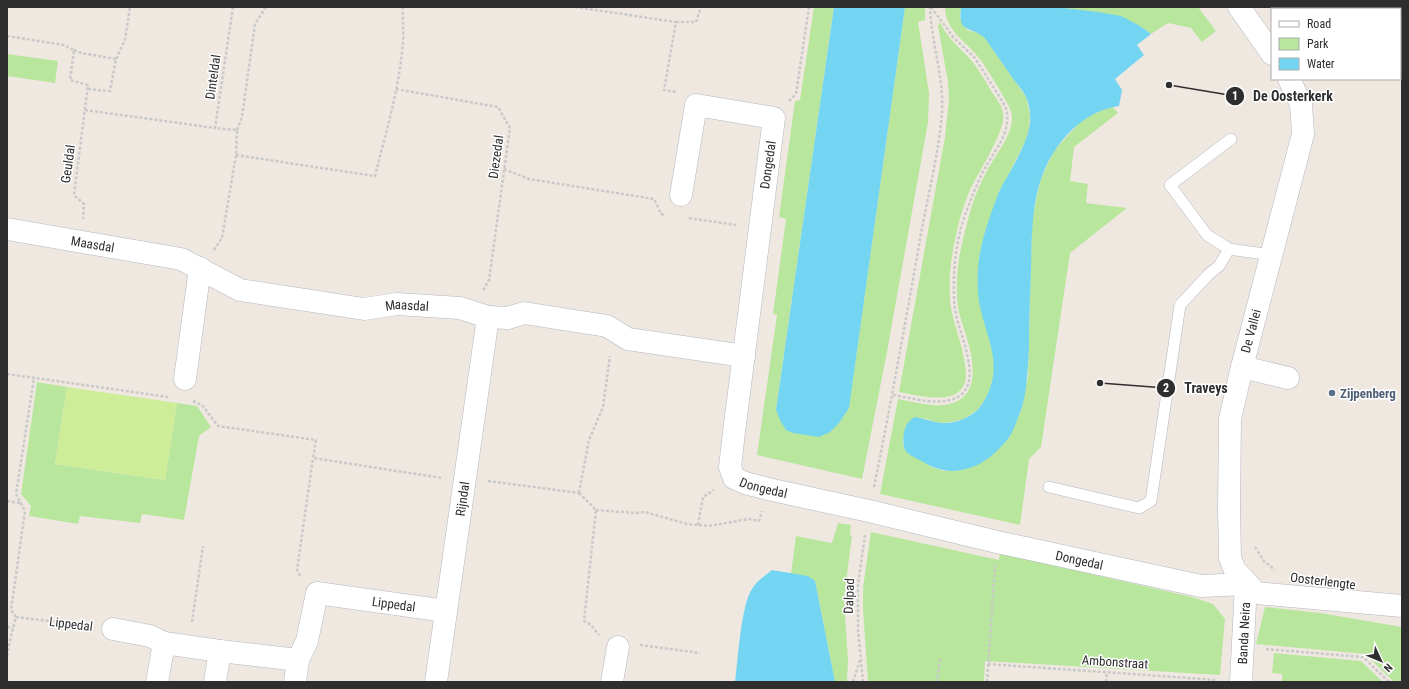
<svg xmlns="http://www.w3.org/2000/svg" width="1409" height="689" viewBox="0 0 1409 689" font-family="'Roboto Condensed',sans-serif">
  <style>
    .green { fill: #b9e69d }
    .pitch { fill: #cded98 }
    .water { fill: #73d5f2 }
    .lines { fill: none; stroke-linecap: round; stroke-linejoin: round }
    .service-casing { stroke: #b4b7c1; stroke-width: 12 }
    .minor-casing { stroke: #b4b7c1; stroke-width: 23 }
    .path { stroke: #c9c9c9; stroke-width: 2.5; stroke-dasharray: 3 2; stroke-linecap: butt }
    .service { stroke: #fff; stroke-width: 11 }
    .minor { stroke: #fff; stroke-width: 22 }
    .service-dot { fill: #5c6f8a; stroke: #fff; stroke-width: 1.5 }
    .labels { text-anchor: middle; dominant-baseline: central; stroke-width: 3; stroke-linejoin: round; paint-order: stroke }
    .street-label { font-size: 13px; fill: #2e2e2e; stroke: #fff }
    .service-label { font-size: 13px; font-weight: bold; fill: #4e5e75; stroke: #fff; text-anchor: start }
    .leader { fill: none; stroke: #2e2e2e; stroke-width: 1.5 }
    .callout-dot { fill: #2e2e2e; stroke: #fff; stroke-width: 1.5 }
    .mark-label { font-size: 12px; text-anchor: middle; font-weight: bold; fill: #fff }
    .callout-label { font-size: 14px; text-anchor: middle; font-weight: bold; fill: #2e2e2e; stroke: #fff; stroke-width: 3; stroke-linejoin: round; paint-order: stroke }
  </style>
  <rect width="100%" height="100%" fill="#efe8e1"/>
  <path class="green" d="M814 7H834L776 410 852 385 905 7H925V20L918 22 929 93 928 122 887 352 862 479 757 455 777 315 773 314 786 219 779 217 795 101 800 100Z
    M945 7H961L960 17 967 30 979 33 984 37 1026 97 1030 115 1029 129 1026 140 999 193 989 221 979 257 980 306 993 350 995 369 991 387 984 402 977 410 964 419 951 422 939 423 923 418 905 432 903 442 904 448 932 467 943 471H957L1008 439 1021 411 1028 376 1032 221 1040 181 1053 152 1078 124 1093 114 1109 107H1113L1118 113 1074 147 1070 181 1088 184 1086 203 1127 208 1070 253 1041 447 1029 459 1020 525 880 494 898 399C909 401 922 404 933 405 977 408 977 373 968 342 965 330 960 319 958 307 954 278 960 247 968 220 972 203 979 185 988 169 996 154 1012 136 1012 118 1012 112 1009 106 1006 101 998 87 989 72 980 59 967 42 945 31 945 7Z
    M1054 7H1198L1216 31 1202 42 1191 28 1168 23 1151 34 1140 26Z
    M940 22C947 38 959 47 970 59 979 69 985 81 992 92 996 99 1002 105 1003 113 1007 130 977 174 969 192 962 209 957 228 954 245 950 265 948 288 951 308 954 326 972 370 964 385 954 406 917 395 899 392L945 137 949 100 948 82 938 26Z
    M7 54 58 61 55 83 7 76Z
    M37 382 67 387 55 464 165 480 177 403 197 406 211 427 199 436 184 520 142 514 140 523 80 516 78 524 29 516 31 506 21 494Z
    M838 523 851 525 850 535 852 536 844 597 848 661 847 682H835L815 581 791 574 796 536 832 543Z
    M871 532 999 560 1000 553 1192 597 1213 604 1225 619 1220 675 985 661 984 682H868L863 610V588Z
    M1265 607 1320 613 1402 627V682H1394L1365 654 1256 644Z
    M1274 653 1361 661 1383 682H1282V674L1272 673Z"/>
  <path class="pitch" d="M67 387 177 403 165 480 55 464Z"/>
  <path class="water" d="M834 7H905L849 408 839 423 830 432 819 437 793 433 786 430 780 420 776 410Z
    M961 7H1054L1098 12 1121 16 1140 26 1151 34 1137 45 1144 55 1115 79 1122 90 1119 106C1098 109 1081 120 1067 135 1031 174 1032 222 1031 272 1030 297 1029 322 1029 347 1028 366 1027 396 1020 413 1016 422 1013 433 1007 440 986 466 956 481 925 463 919 459 909 456 905 450 902 443 903 429 908 423 909 421 912 419 914 417 923 418 932 422 941 423 957 424 976 416 984 401 1004 366 988 342 980 307 977 293 977 274 979 259 982 238 991 212 999 192 1009 171 1033 138 1030 115 1030 110 1028 102 1026 97 1023 91 1018 85 1014 80 1004 66 994 51 984 37 968 25 958 34 961 7Z
    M772 570 808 576 815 581 835 682H735C738 660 741 605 752 589 757 580 765 576 772 570Z"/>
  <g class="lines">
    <g class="service-casing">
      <path id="service" d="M1231 139 1170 185 1207 235 1229 249 1271 255
        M1049 487 1139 508 1151 501 1180 305 1209 274 1219 266 1229 249"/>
    </g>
    <g class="minor-casing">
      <g id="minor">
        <path d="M1239 7 1272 54"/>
        <path d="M1289 79 1301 104 1303 134 1242 367 1230 419 1229 508 1230 558 1235 570 1256 593 1402 606"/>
        <path id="s1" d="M681 195 696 105 774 118 734 432 730 467 734 478 745 483 768 489 869 511 997 542 1201 586 1246 584"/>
        <path id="s2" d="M7 229 181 259 240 290 364 309 397 304 460 308 488 317 508 318 524 313 607 326 628 339 744 356"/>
        <path d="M1242 367 1288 378"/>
        <path d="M185 379 200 268"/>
        <path id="s3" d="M113 629 150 636 164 643 220 651 298 660 307 641 317 593 446 611"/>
        <path d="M157 682 164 643"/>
        <path d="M215 682 220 651"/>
        <path d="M295 682 298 660"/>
        <path id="s4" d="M436 682 488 317"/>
        <path d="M612 682 618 647"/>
        <path id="s5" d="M1241 682 1246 584"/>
      </g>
    </g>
    <path class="path" d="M575 7 676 22 664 90 677 92
      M676 22H696L701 7
      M7 36 64 45 74 50 70 80 88 85 74 195 84 204 83 219
      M74 50 81 53 116 59
      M88 89 110 91 116 59 125 40 130 7
      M396 89 498 107 510 128 489 280 483 290
      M789 101 796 94 809 7
      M85 110 215 128
      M237 130 242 117 255 24 266 7
      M236 155 375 176C386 132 400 86 403 41 404 29 402 19 403 7
      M504 169 529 179 654 199 661 214 666 215
      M689 218 736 225
      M214 250 222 238 236 155 237 130 215 128 233 7
      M7 374 168 397
      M893 395C912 398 944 408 961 395 979 380 964 344 959 326 956 316 954 306 954 296 953 269 956 241 965 215 971 199 977 183 985 168 992 155 1003 142 1006 128 1008 119 1008 112 1004 104L975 58 954 38 931 7
      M193 401 202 405 218 426 316 440 313 458 442 478
      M488 481 579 493
      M874 487C891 403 906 319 921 234 928 194 939 153 942 112 944 76 931 42 930 7
      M579 493 596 510 584 621 591 625 599 635
      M579 493 589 440 603 407 610 356
      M7 501 20 503
      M596 510 636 513 645 512 687 524 709 526 749 519 759 521 762 511
      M698 525 703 497 714 490
      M1255 547 1264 561 1275 570
      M300 576 297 570 313 458
      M16 617 11 610 25 511 16 494 34 378
      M192 622 203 546
      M7 627 13 628
      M640 645 700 653
      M1266 649 1363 657 1389 682
      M7 656 10 640 16 617 91 626
      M988 664 1217 680
      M853 682 860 660
      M863 682 858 630V584L865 535
      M937 682 940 659
      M987 682 995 565
      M1106 682 1107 672"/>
    <use href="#service" class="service"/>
    <use href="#minor" class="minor"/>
  </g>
  <circle class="service-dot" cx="1332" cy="393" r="4"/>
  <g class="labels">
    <g class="street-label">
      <text transform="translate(213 77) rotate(-82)">Dinteldal</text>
      <text transform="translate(496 157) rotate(-82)">Diezedal</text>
      <text transform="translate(68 164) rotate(-82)">Geuldal</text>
      <text transform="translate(768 165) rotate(-82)">Dongedal</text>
      <text stroke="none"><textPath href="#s2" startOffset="87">Maasdal</textPath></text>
      <text stroke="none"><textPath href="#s2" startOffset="412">Maasdal</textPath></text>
      <text transform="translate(1251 331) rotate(-75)">De Vallei</text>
      <text stroke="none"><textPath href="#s1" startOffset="565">Dongedal</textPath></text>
      <text stroke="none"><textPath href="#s4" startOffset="185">Rijndal</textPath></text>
      <text stroke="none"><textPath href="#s1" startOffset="889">Dongedal</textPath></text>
      <text transform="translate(1323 581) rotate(7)">Oosterlengte</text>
      <text transform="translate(849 596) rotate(-88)">Dalpad</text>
      <text stroke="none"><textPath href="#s3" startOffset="336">Lippedal</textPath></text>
      <text transform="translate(71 624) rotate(7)">Lippedal</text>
      <text stroke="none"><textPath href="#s5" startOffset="49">Banda Neira</textPath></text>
      <text transform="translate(1115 662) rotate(4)">Ambonstraat</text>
    </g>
    <g class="service-label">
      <text x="1340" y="393">Zijpenberg</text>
    </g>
  </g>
  <path class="leader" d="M1169 85L1235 96M1100 383L1166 388"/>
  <g class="callout-dot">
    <circle cx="1169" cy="85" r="4"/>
    <circle cx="1100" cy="383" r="4"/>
    <circle cx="1235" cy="96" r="10"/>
    <circle cx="1166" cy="388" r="10"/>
  </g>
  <g class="mark-label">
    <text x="1235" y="100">1</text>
    <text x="1166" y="392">2</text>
  </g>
  <g class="callout-label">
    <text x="1293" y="101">De Oosterkerk</text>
    <text x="1206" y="393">Traveys</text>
  </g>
  <rect width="1409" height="689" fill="none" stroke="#2e2e2e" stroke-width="16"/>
  <rect x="1271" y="8" width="130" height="72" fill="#ffffff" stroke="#ababab"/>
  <rect x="1279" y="21" width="20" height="6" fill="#ffffff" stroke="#ababab"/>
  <text x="1307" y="28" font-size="12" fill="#2e2e2e">Road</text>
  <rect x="1279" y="38" width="20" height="12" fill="#b9e69d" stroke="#ababab"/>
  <text x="1307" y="48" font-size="12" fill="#2e2e2e">Park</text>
  <rect x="1279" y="58" width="20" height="12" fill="#73d5f2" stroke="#ababab"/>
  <text x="1307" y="68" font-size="12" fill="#2e2e2e">Water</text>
  <g transform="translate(1381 661) rotate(134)" stroke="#ffffff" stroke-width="3" paint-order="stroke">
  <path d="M0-3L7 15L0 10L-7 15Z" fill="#2e2e2e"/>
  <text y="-6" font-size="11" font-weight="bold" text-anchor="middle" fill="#2e2e2e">N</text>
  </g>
</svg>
